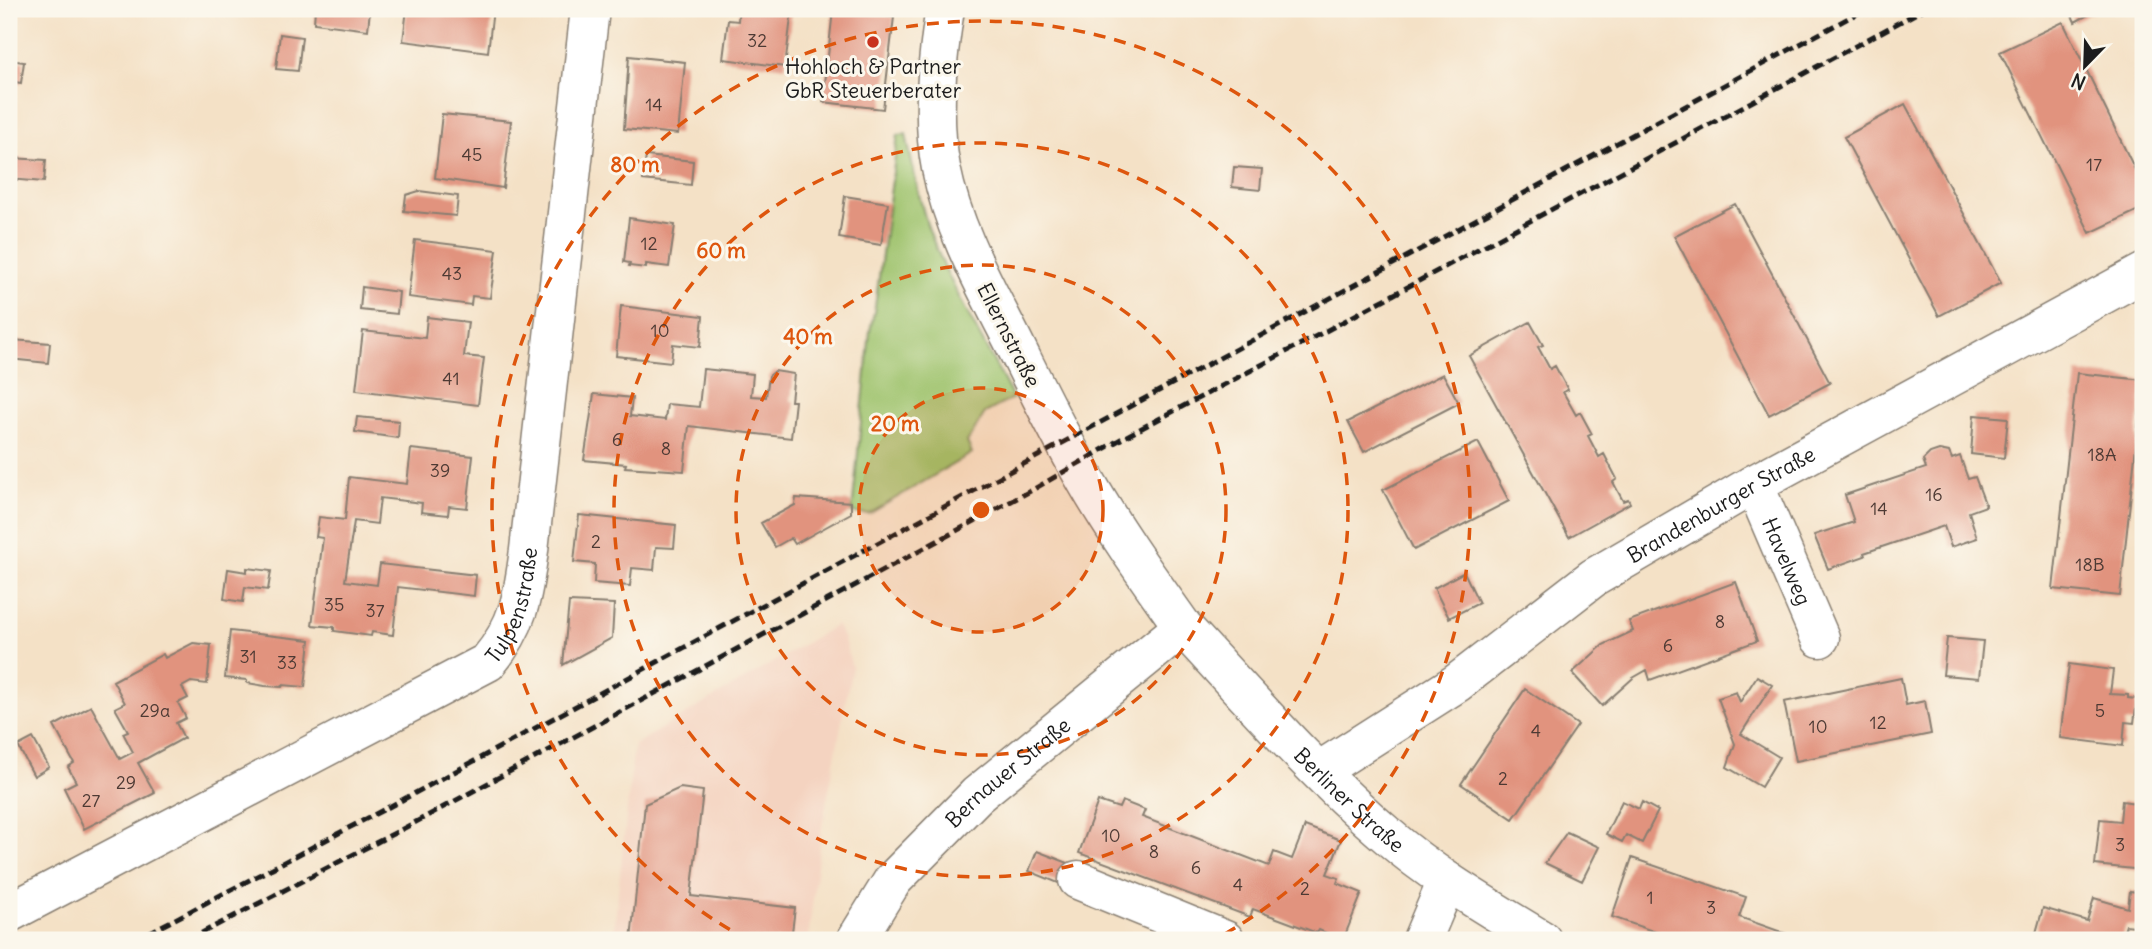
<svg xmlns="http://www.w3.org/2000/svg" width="2152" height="949" viewBox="0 0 2152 949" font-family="Delius,sans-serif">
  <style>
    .built { fill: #f4d3c0 }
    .green { fill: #9fc36d; stroke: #5e7044; stroke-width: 2 }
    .building { fill: #e1937e }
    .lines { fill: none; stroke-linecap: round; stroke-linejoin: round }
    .street-casing { stroke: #887e71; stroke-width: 41 }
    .secondary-casing { stroke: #887e71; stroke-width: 41 }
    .street { stroke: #fff; stroke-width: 38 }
    .secondary { stroke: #fff; stroke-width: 38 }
    .rail { stroke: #1c1c1c; stroke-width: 5; stroke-dasharray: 10 5; stroke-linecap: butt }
    .ring { fill: none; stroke: #de560d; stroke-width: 3.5; stroke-dasharray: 12 9 }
    .poi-dot { fill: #c8321e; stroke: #fbf7ec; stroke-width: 2.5 }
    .labels { text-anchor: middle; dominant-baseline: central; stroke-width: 6; stroke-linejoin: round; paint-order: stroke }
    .number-label { font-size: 18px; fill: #4d3a34 }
    .poi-label { font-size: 21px; fill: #1c1c1c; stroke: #fbf7ec }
    .street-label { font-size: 21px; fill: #1c1c1c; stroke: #fbf7ec }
    .centre { fill: #de560d; stroke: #fbf7ec; stroke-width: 3.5 }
    .ring-label { font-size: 21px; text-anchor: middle; font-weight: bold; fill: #de560d; stroke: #fbf7ec; stroke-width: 6; stroke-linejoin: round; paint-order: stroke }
  </style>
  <rect width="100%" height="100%" fill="#fbf7ec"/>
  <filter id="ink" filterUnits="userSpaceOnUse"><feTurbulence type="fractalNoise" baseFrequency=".0143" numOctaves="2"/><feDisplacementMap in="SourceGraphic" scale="14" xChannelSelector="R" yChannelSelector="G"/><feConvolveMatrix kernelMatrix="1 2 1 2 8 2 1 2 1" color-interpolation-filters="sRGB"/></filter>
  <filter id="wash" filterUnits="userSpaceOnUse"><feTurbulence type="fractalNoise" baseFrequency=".00686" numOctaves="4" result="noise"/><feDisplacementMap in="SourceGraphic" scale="28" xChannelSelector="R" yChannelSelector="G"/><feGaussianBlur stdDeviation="1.57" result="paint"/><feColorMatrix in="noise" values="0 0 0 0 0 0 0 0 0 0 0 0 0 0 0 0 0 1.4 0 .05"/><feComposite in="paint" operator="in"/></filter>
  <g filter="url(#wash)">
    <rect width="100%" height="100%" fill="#f4e1c6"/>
    <path class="built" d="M836 625 843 637 852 667 821 832 808 940H613L634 745Z"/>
    <path class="green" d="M906 134C912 164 918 195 927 224 948 284 984 341 1013 398L985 413 967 442 972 453 869 514 852 513 870 331 875 307 898 135Z"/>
    <g id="blocks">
      <path class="building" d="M9 9H17L13 43H9Z
        M315 9H370L368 30 314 23Z
        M407 9H493L488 52 403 41Z
        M739 9H792L785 67 723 59 728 20 738 21Z
        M2069 9H2099L2075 22Z
        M833 10 894 17 883 109 823 102Z
        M2063 22 2143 186V208L2090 233 2000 52Z
        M280 34 302 37 298 71 276 69Z
        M629 56 685 62 678 134 624 129Z
        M9 60 24 62 21 83 9 81Z
        M1905 104 2001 283 1939 316 1844 137Z
        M442 114 511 121 503 188 435 178Z
        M646 156 693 161 691 185 643 180Z
        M9 158 46 160 44 182 9 179Z
        M1234 167 1262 169 1260 190 1232 187Z
        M419 191 458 196 456 216 404 211 406 195Z
        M845 196 888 203 881 245 839 238Z
        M1735 204 1830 383 1769 415 1674 236Z
        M629 218 675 225 669 267 646 264V268L629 266 630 263 624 262Z
        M415 240 497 250 490 298 472 296 471 305 408 297Z
        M362 287 399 292 397 314 360 310Z
        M621 306 703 316 700 347 673 344 671 362 616 356Z
        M427 317 468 322 464 356 484 358 478 405 356 390 363 331 425 338Z
        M1530 322 1543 345 1538 347 1550 369 1555 366 1568 390 1563 392 1576 415 1580 412 1592 434 1588 436 1599 457 1604 454 1617 479 1613 482 1623 501 1628 499 1630 503 1569 537 1469 356Z
        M12 340 50 343 48 363 9 359V341Z
        M703 369 753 374 751 396 766 397 769 376 775 371 794 374 791 401H795L791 438 689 426 684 471 625 467 626 464 584 460 594 394 632 398 630 416 665 420 667 404 699 407Z
        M2077 373 2143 380 2120 596 2053 589Z
        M1443 374 1459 403 1364 452 1348 422Z
        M1974 415 2008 418 2004 458 1971 454Z
        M357 417 399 421 398 438 355 432Z
        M1478 442 1509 501 1414 550 1383 490Z
        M411 449 473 456 467 508 449 506 448 515 421 512 422 503 380 498 377 524 354 521 345 581 377 585 380 564 476 575 474 596 398 587 393 635 372 632 371 636 334 631V627L312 625 323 538 316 537 319 517 345 520 349 477 407 484Z
        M1939 450 1949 452 1952 459 1960 456 1968 479 1975 477 1986 506 1969 512 1977 538 1951 547 1944 526 1864 553 1865 556 1828 569 1814 535 1854 522 1845 495 1926 468 1923 460 1930 453Z
        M796 498 851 502V513L795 544 791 538 775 547 761 523 795 505Z
        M579 515 676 525 674 548 656 547 654 570 632 568 630 586 594 583 595 564 574 562Z
        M247 568 271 571 268 590 245 587 243 602 224 599 228 569 247 572Z
        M1464 572 1479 603 1449 618 1434 588Z
        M1736 582 1757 641 1650 680 1647 670 1633 678 1602 706 1572 673 1603 645 1633 631 1629 621Z
        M569 602 614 604 612 638 563 665Z
        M230 631 310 640 305 687 283 685 282 687 265 686 247 683V680L225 678Z
        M1947 638 1983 641 1979 678 1943 675Z
        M193 643 211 645 207 684 191 682 182 687 188 698 178 703 186 718 176 723 184 738 138 763 155 793 84 829 64 788 76 782 68 767 74 763 54 726 91 706 120 759 133 752 123 733 128 731 115 708 125 703 113 681 163 654 165 658Z
        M2069 664 2113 670 2110 694 2128 695V698L2137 699 2134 723 2125 722 2123 746 2060 738Z
        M1757 676 1772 685 1741 734 1779 757 1761 787 1727 767 1735 744 1718 698 1736 692 1740 702Z
        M1901 678 1906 705 1925 701 1931 734 1796 761 1784 702Z
        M1525 689 1578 725 1513 819 1461 784Z
        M33 738 49 767 34 776 18 746Z
        M680 788 703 791 691 896 795 908 791 940H713L686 937V940H631L645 804Z
        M1098 801 1119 808 1122 801 1145 810 1142 817 1269 866 1274 852 1292 859 1305 826 1341 840 1327 874 1339 878 1337 883 1362 893 1343 940 1319 930 1317 933 1253 909 1250 917 1079 853Z
        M1622 801 1639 809 1642 802 1658 811 1642 843 1626 835 1622 842 1606 834Z
        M2122 801 2143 804V870L2095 865 2100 819 2120 821Z
        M1567 832 1599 847 1582 881 1545 863Z
        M1037 851 1076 866 1068 887 1029 871Z
        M1632 858 1746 897 1739 917 1804 940H1679L1612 917Z
        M2130 891 2143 893V927L2126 925 2121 940H2034L2043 908 2087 921 2094 898 2128 908Z"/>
    </g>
  </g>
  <g filter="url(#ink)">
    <use href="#blocks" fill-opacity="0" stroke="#887e71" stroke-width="2"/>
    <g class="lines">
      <g class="street-casing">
        <g id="street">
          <path id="s1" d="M1754 484 1820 638"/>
          <path id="s2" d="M1183 627C1249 698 1314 773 1388 836 1435 877 1490 908 1542 940"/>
          <path id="s3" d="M1319 771 1457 683 1593 578 1754 484 2143 273"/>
          <path d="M1078 880 1225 940"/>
          <path id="s4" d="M9 913 488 662C519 625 523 596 529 550L590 9"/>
          <path d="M1422 940 1447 881"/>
        </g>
      </g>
      <g class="secondary-casing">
        <g id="secondary">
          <path id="s5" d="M856 940 893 880 977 795 1183 627C1149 579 1115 532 1086 481 1059 435 1036 387 1012 339 984 284 953 229 941 168 931 118 937 58 945 9"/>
        </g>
      </g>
      <use href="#street" class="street"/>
      <use href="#secondary" class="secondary"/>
      <path class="rail" d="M135 940 404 799 1865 9
        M188 940 414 823 1034 489 1121 439 1322 333 1924 9"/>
    </g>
  </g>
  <circle cx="981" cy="510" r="122" fill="#de560d" fill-opacity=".12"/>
  <g class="ring">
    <circle cx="981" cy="510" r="122"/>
    <circle cx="981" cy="510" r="245"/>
    <circle cx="981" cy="510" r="367"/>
    <path d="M748 940A489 489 0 1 1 1214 940"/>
  </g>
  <circle class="poi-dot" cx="873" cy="42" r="7"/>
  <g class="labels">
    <g class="number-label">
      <text x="757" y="40">32</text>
      <text x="654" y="104">14</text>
      <text x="472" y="154">45</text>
      <text x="2094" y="164">17</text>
      <text x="649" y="243">12</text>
      <text x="452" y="273">43</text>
      <text x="660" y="330">10</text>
      <text x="451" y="378">41</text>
      <text x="617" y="439">6</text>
      <text x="666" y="448">8</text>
      <text x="2102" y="454">18A</text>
      <text x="440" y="470">39</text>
      <text x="1934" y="494">16</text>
      <text x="1879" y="508">14</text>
      <text x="596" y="541">2</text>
      <text x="2090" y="564">18B</text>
      <text x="334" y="604">35</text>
      <text x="375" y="610">37</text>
      <text x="1720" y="621">8</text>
      <text x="1668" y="645">6</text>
      <text x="248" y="656">31</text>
      <text x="287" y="662">33</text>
      <text x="155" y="710">29a</text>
      <text x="2100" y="710">5</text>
      <text x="1878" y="722">12</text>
      <text x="1818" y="726">10</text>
      <text x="1536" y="730">4</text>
      <text x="1503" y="778">2</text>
      <text x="126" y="782">29</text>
      <text x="91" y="800">27</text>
      <text x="1111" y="835">10</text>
      <text x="2120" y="844">3</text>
      <text x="1154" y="851">8</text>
      <text x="1196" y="867">6</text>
      <text x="1238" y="884">4</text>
      <text x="1305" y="888">2</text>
      <text x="1650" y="897">1</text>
      <text x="1711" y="907">3</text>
    </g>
    <g class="poi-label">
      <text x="873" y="66">Hohloch &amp; Partner<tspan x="873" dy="24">GbR Steuerberater</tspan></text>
    </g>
    <g class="street-label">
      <text transform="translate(1009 335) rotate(63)">Ellernstraße</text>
      <text stroke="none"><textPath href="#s3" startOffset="483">Brandenburger Straße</textPath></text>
      <text stroke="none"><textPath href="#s1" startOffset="84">Havelweg</textPath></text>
      <text stroke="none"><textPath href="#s4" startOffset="604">Tulpenstraße</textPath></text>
      <text stroke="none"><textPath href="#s5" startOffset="228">Bernauer Straße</textPath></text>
      <text stroke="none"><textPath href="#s2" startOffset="240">Berliner Straße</textPath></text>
    </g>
  </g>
  <circle cx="981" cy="510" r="10" class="centre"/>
  <g class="ring-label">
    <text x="635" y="172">80 m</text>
    <text x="721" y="258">60 m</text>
    <text x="808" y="344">40 m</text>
    <text x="895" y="431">20 m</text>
  </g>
  <rect width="2152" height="949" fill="none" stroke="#fbf7ec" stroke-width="35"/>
  <g transform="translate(2085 66) rotate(203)" stroke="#fbf7ec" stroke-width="5" paint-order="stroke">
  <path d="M0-5L12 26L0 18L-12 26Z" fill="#1c1c1c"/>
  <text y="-10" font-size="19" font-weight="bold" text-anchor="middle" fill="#1c1c1c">N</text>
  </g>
</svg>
